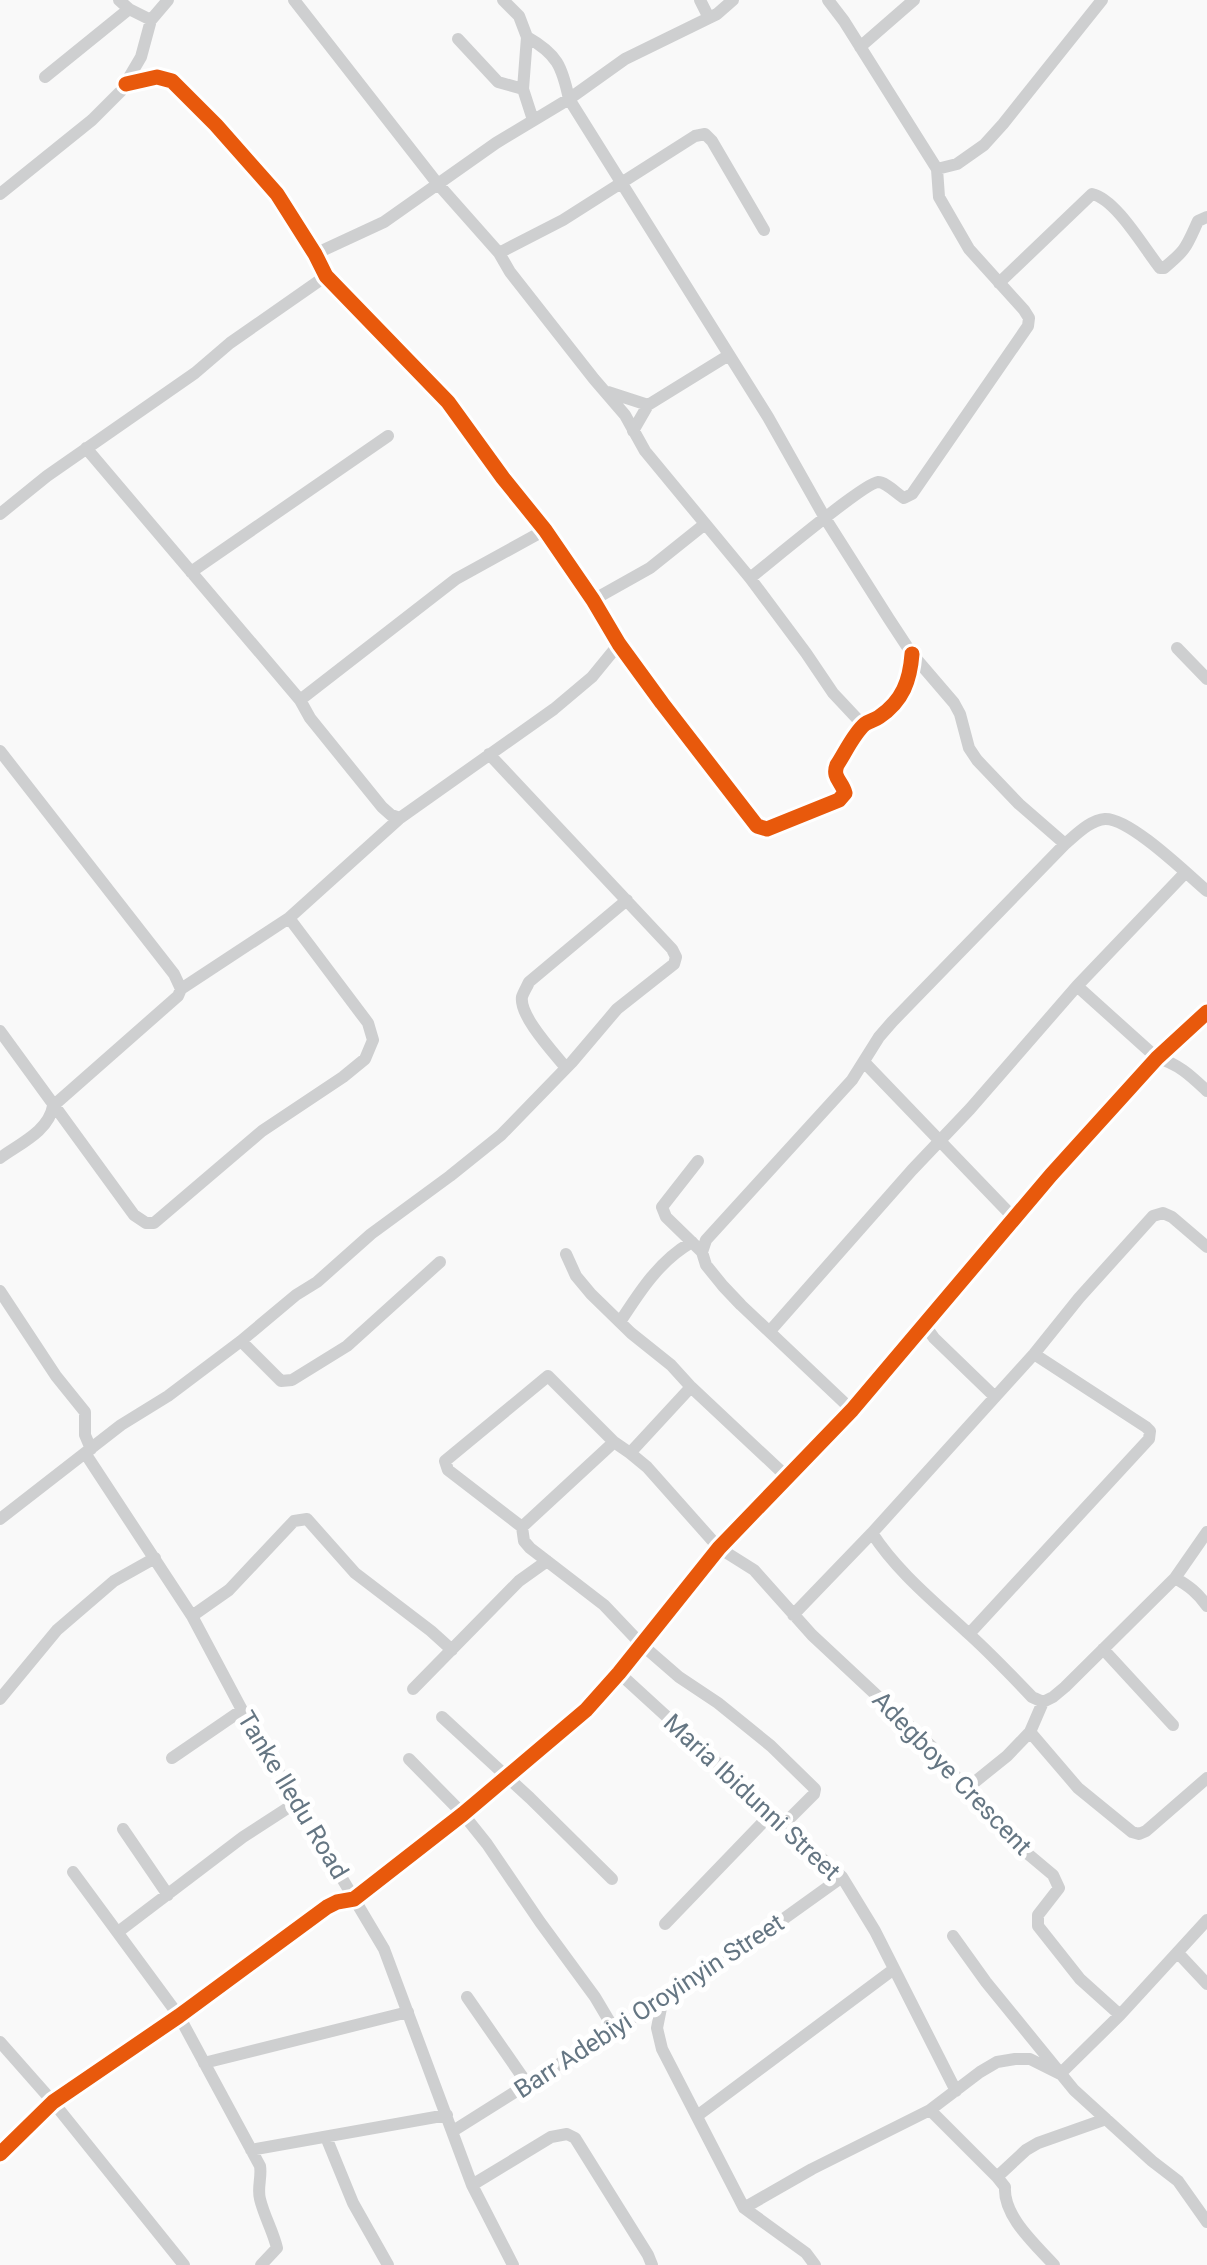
<svg xmlns="http://www.w3.org/2000/svg" width="1207" height="2265" viewBox="0 0 1207 2265" font-family="Roboto,sans-serif">
  <style>
    .lines { fill: none; stroke-linecap: round; stroke-linejoin: round }
    .minor { stroke: #cecfd0; stroke-width: 12 }
    .cycleway-casing { stroke: #fff; stroke-width: 21 }
    .cycleway { stroke: #e8590c; stroke-width: 15 }
    .labels { text-anchor: middle; dominant-baseline: central; stroke-width: 10; stroke-linejoin: round; paint-order: stroke }
    .street-label { font-size: 25px; fill: #657683; stroke: #fff }
  </style>
  <rect width="100%" height="100%" fill="#f9f9f9"/>
  <g class="lines">
    <path class="minor" d="M119 0 129 9 151 20
      M294 0 437 183 499 253 510 272 594 379 625 415 645 451 750 578 806 653 833 693 863 725
      M503 0 519 16 527 37 523 89 533 120
      M700 0 709 18
      M527 37C557 54 562 66 569 99L768 417 825 518 889 619 912 654 954 703 960 714 969 748 977 760 1019 804 1065 844
      M458 39 498 82 523 89
      M860 47 914 0
      M45 77 129 9
      M126 84 157 77 172 81 216 125 277 194 315 254 326 276 448 402 503 478 545 530 593 600 619 644 662 703 757 826 767 829 839 800 845 793C842 781 832 778 837 765 845 753 854 733 865 724 869 721 875 720 879 717 903 701 910 680 912 654
      M937 169 957 164 984 145 1003 124 1102 0
      M0 194 92 120 121 91 141 57 151 20 168 0
      M499 253 563 220 695 136 705 134 712 141 764 230
      M315 254 384 222 496 143 569 99 625 59 717 14 733 0
      M999 283 1092 194C1116 199 1144 248 1160 268H1164C1187 249 1186 247 1198 221L1207 217
      M608 392 648 405
      M633 431 648 405 729 355
      M86 448 300 700 310 718 382 807 391 815 400 818 554 709 592 677 619 644
      M0 514 47 476 195 373 230 343 326 276
      M191 572 388 436
      M750 578C768 564 864 483 878 482 886 482 897 494 904 498L912 494 1028 326 1029 318 1024 310 969 249 939 197 937 169 844 21 828 0
      M593 600 650 568 705 524
      M1177 648 1207 679
      M300 700 456 579 545 530
      M0 751 174 974 181 989 178 996 53 1106C49 1131 19 1144 0 1158
      M1077 986 1157 1058C1179 1064 1191 1076 1207 1091
      M181 989 289 918 400 818
      M0 1031 134 1215 146 1223H154L262 1131 343 1077 365 1059 373 1040 368 1023 289 918
      M864 1062 1014 1218
      M566 1068C554 1053 519 1016 522 997 523 993 528 985 529 982L627 900
      M698 1161 662 1207 666 1217 702 1252
      M1207 1247 1172 1217 1163 1213 1153 1216 1079 1298 1034 1354 872 1533C898 1573 936 1603 970 1635 992 1655 1012 1676 1032 1697L1043 1702 1053 1697 1065 1687 1175 1578 1207 1532
      M566 1254 576 1276 591 1294 631 1333 671 1365 691 1387 630 1453 647 1467 719 1548 754 1570 812 1635 932 1747 966 1789 1028 1854 1053 1875 1059 1888 1038 1915V1926L1080 1979 1120 2015
      M0 1291 56 1376 85 1412V1435L91 1449
      M620 1322C640 1291 660 1260 692 1242
      M924 1324 934 1338 994 1396
      M770 1331 912 1170 970 1109 1077 986 1185 873
      M241 1341 281 1381 292 1380 347 1346 440 1262
      M691 1387 787 1477
      M852 1410 741 1305 723 1286 706 1265 702 1252 706 1240 852 1080 879 1037 892 1022 1065 844C1076 835 1090 820 1105 819 1130 818 1187 874 1207 891
      M614 1442 522 1527 524 1541 530 1548 604 1605 641 1644 679 1677 718 1703 771 1746 815 1789 814 1794 783 1825
      M85 1453 192 1616 242 1710 384 1949 472 2185 513 2265
      M0 1519 121 1425 168 1396 241 1341 296 1295 317 1282 371 1234 450 1176 501 1135 572 1062 617 1009 674 964 676 957 672 949 489 754
      M522 1527 448 1470 445 1461 548 1376 614 1442 630 1453
      M1175 1578C1189 1586 1198 1593 1207 1606
      M793 1615 872 1533
      M192 1616 229 1590 294 1521 307 1519 355 1573 431 1631 452 1650
      M969 1634 1149 1439 1150 1431 1146 1427 1034 1354
      M1103 1649 1173 1725
      M619 1673 842 1877 875 1931 956 2091
      M413 1689 519 1581 547 1561
      M0 1699 57 1630 114 1581 155 1558
      M442 1717 530 1798 612 1879
      M1030 1732 1078 1788 1132 1832 1139 1834 1146 1831 1207 1778
      M172 1758 242 1710
      M409 1759 463 1814 487 1844 540 1922 595 1997 614 2029
      M966 1789 1007 1756 1030 1732 1043 1702
      M123 1829 168 1895
      M73 1872 179 2016 260 2166C262 2177 257 2188 260 2199 264 2216 273 2231 277 2248L261 2265
      M665 1924 771 1814
      M118 1932 243 1837 297 1802
      M953 1936 986 1982 1074 2090 1152 2161 1178 2181 1207 2222
      M1178 1953 1207 1984
      M467 1997 528 2085
      M663 1998 657 2028 662 2049 744 2208 806 2253 815 2265
      M0 2042 53 2102 184 2265
      M204 2063 408 2012
      M930 2110 997 2177 1005 2187C1003 2216 1035 2244 1054 2265
      M697 2116 894 1969
      M453 2131 740 1950 842 1877
      M326 2137 353 2203 388 2265
      M251 2150 447 2115
      M0 2154 53 2102 179 2016 327 1907 337 1902 354 1899 463 1814 586 1710 619 1673 719 1548 852 1410 1051 1175 1157 1058 1207 1012
      M997 2177 1026 2150 1038 2143 1106 2119
      M472 2185 551 2137 567 2134 575 2138 648 2255 652 2265
      M744 2208 812 2169 930 2110 980 2072 997 2062 1015 2059H1030L1060 2074 1120 2015 1207 1920"/>
    <g class="cycleway-casing">
      <path id="cycleway" d="M126 84 157 77 172 81 216 125 277 194 315 254 326 276 448 402 503 478 545 530 593 600 619 644 662 703 757 826 767 829 839 800 845 793C842 781 832 778 837 765 845 753 854 733 865 724 869 721 875 720 879 717 903 701 910 680 912 654
        M0 2154 53 2102 179 2016 327 1907 337 1902 354 1899 463 1814 586 1710 619 1673 719 1548 852 1410 1051 1175 1157 1058 1207 1012"/>
    </g>
    <use href="#cycleway" class="cycleway"/>
  </g>
  <g class="labels">
    <g class="street-label">
      <text transform="translate(952 1773) rotate(46)">Adegboye Crescent</text>
      <text transform="translate(293 1795) rotate(59)">Tanke Iledu Road</text>
      <text transform="translate(752 1797) rotate(43)">Maria Ibidunni Street</text>
      <text transform="translate(649 2006) rotate(-33)">Barr Adebiyi Oroyinyin Street</text>
    </g>
  </g>
</svg>
